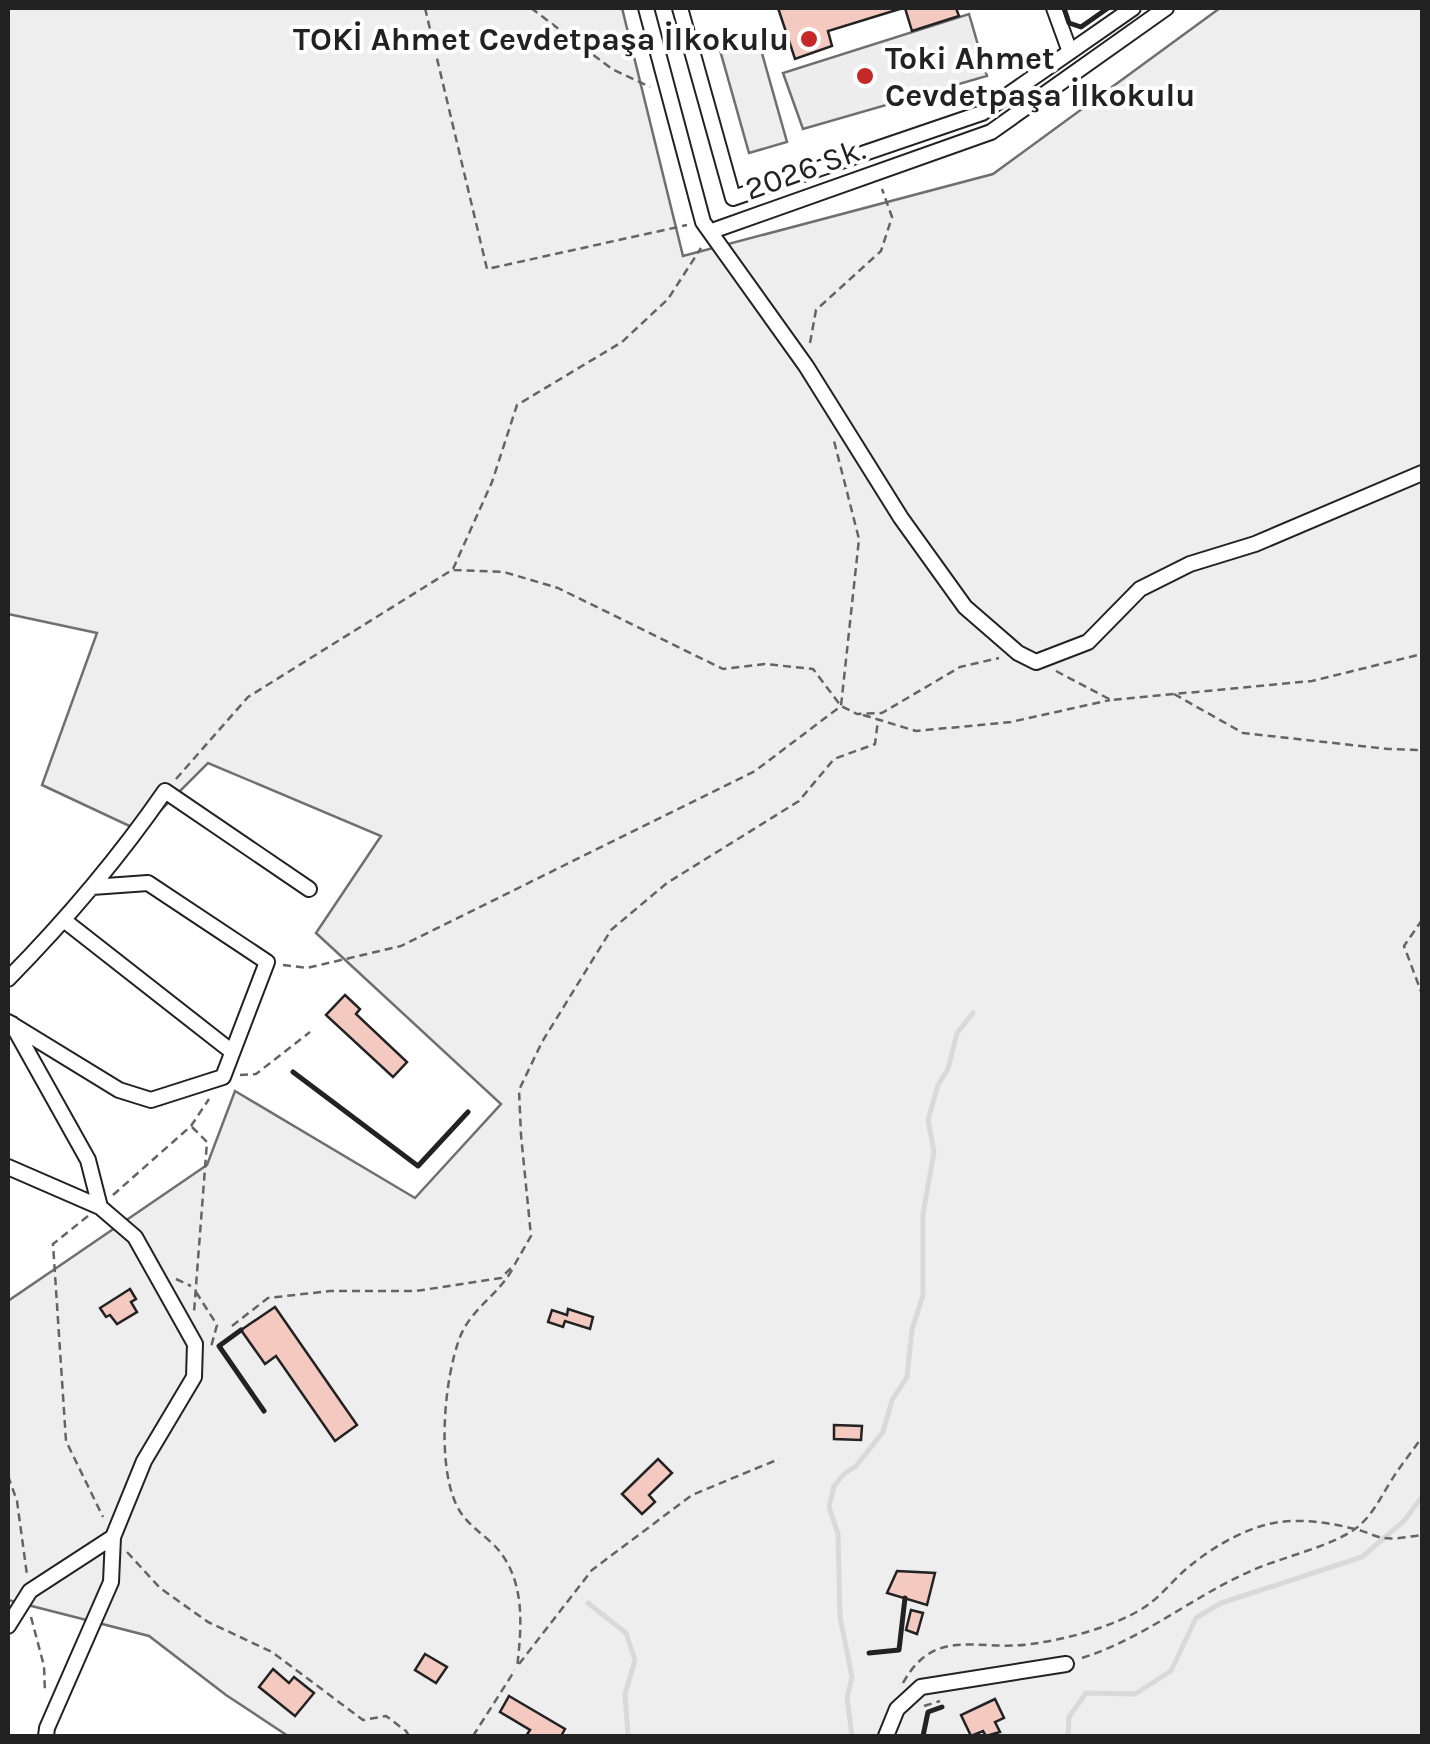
<svg xmlns="http://www.w3.org/2000/svg" width="1430" height="1744" viewBox="0 0 1430 1744" font-family="Karla,sans-serif">
  <style>
    .green { fill: #eee; stroke: #6f6f6f; stroke-width: 2.5 }
    .parking { fill: #ededed; stroke: #6f6f6f; stroke-width: 2.5 }
    .lines { fill: none; stroke-linecap: round; stroke-linejoin: round }
    .stream { stroke: #d9d9d9; stroke-width: 5 }
    .building { fill: #f3c9c0; stroke: #222; stroke-width: 2.5 }
    .street-casing { stroke: #222; stroke-width: 18 }
    .path { stroke: #646464; stroke-width: 2.5; stroke-dasharray: 8 5; stroke-linecap: butt }
    .street { stroke: #fff; stroke-width: 14 }
    .wall { stroke: #222; stroke-width: 5 }
    .poi-dot { fill: #c62828; stroke: #fff; stroke-width: 4 }
    .labels { text-anchor: middle; dominant-baseline: central; stroke-width: 8; stroke-linejoin: round; paint-order: stroke }
    .poi-label { font-size: 32px; font-weight: bold; fill: #222; stroke: #fff; text-anchor: end }
    .street-label { font-size: 32px; fill: #222; stroke: #fff }
  </style>
  <rect width="100%" height="100%" fill="#fff"/>
  <path class="green" d="M8 8H622L683 256 993 174 1220 8H1422V1736H288L226 1695 149 1636 8 1600V1301L207 1165 235 1091 415 1198 501 1104 316 933 381 836 208 763 140 831 42 785 97 633 8 614Z
    M756 32 787 142 749 153 718 43Z"/>
  <path class="parking" d="M969 14 987 76 803 129 783 73Z"/>
  <g class="lines">
    <path class="stream" d="M588 1603 626 1633 635 1660 625 1694 628 1736
      M852 1736 847 1698 852 1677 840 1617 838 1534 829 1507 834 1486 844 1474 856 1466 883 1432 892 1400 907 1377 912 1330 923 1295V1214L934 1152 928 1120 938 1085 948 1069 957 1033 973 1013
      M1068 1736 1069 1717 1086 1693 1135 1694 1171 1671 1196 1618 1221 1603 1362 1557 1404 1521 1422 1497"/>
  </g>
  <path class="building" d="M778 8H903L828 31 832 46 795 59Z
    M905 8H956L959 16 912 31Z
    M345 995 360 1009 356 1014 407 1062 393 1077 326 1015Z
    M130 1289 136 1299 131 1302 137 1312 117 1324 110 1315 106 1317 100 1308Z
    M275 1307 357 1425 335 1441 276 1356 265 1364 241 1330Z
    M568 1309 593 1317 590 1329 565 1321 563 1327 548 1322 552 1310 567 1315Z
    M834 1425 862 1426 861 1440 834 1439Z
    M658 1459 672 1473 649 1495 655 1502 642 1514 622 1494Z
    M897 1571 935 1573 927 1605 887 1593Z
    M911 1610 923 1613 917 1634 906 1630Z
    M425 1654 447 1667 436 1683 415 1670Z
    M273 1669 289 1683 294 1677 314 1693 295 1716 259 1687Z
    M509 1696 565 1729 561 1736H526L530 1730 500 1712Z
    M995 1699 1004 1718 995 1722 1000 1732 986 1736 983 1731 971 1736 961 1715Z"/>
  <g class="lines">
    <g class="street-casing">
      <path id="street" d="M646 8 703 222 806 366 901 518 965 607 1018 653 1036 662 1088 642 1140 589 1190 564 1255 544 1422 473
        M680 8 733 198 982 113 1133 8
        M1054 8 1070 52
        M712 231 991 132 1166 8
        M65 921 231 1051
        M8 979C66 920 118 859 165 791L309 889
        M8 1022 119 1090 151 1100 223 1077 267 962 148 883 92 887
        M12 1024 88 1160 100 1207
        M8 1167 100 1207 135 1237 195 1344 194 1377 144 1461 113 1537 111 1582 47 1728 46 1736
        M8 1626 30 1591 113 1537
        M886 1736 897 1709 921 1687 1066 1664"/>
    </g>
    <path class="path" d="M425 8 487 269 687 225
      M531 8 612 69 650 87
      M810 343 816 310 881 251 892 217 882 189
      M453 569 492 482 517 405 622 342 668 299 701 248
      M1056 671 1111 700 1312 681 1422 654
      M1174 694 1243 733 1388 749 1422 750
      M863 715 916 731 1011 722 1110 700
      M176 779 248 697 452 570 504 572 558 588 723 669 765 664 813 669 841 706 857 714 882 713 960 667 999 658
      M1422 920 1404 946 1422 994
      M283 965 307 968 401 946 755 771 841 706 859 539 834 441
      M240 1075 256 1074 310 1032
      M192 1127 207 1142 194 1312
      M113 1195 191 1126 209 1099
      M88 1216 53 1244 66 1441 103 1517
      M512 1270C498 1295 471 1309 460 1337 444 1379 437 1463 456 1504 464 1522 479 1531 493 1544 526 1577 522 1625 517 1668
      M176 1279 191 1286
      M196 1292 217 1325 211 1347
      M232 1326 268 1298 330 1291H416L501 1278 515 1264 531 1236 521 1135 519 1090 542 1042 611 930 667 883 799 801 834 759 875 744 878 720
      M8 1476 17 1501 27 1575
      M127 1552 160 1588 208 1622 272 1652 363 1720 386 1716 406 1731 409 1736
      M31 1617 44 1666 45 1693
      M1082 1658C1145 1638 1193 1596 1253 1570 1282 1557 1338 1545 1360 1525 1375 1511 1380 1498 1391 1481 1400 1466 1412 1452 1422 1437
      M519 1664 592 1570 692 1495 779 1459
      M903 1683C935 1625 978 1652 1031 1644 1067 1639 1109 1628 1140 1610 1161 1598 1173 1579 1191 1565 1212 1548 1239 1532 1265 1525 1293 1517 1327 1522 1355 1529 1365 1531 1375 1537 1384 1538 1396 1540 1411 1536 1422 1535
      M924 1706 940 1701
      M473 1736 515 1670"/>
    <use href="#street" class="street"/>
    <path class="wall" d="M1064 8 1069 23 1081 27 1108 8
      M293 1072 418 1166 468 1112
      M241 1330 219 1346 264 1411
      M869 1653 899 1650 905 1598
      M923 1736 928 1712 942 1707"/>
  </g>
  <g class="poi-dot">
    <circle cx="809" cy="39" r="10"/>
    <circle cx="865" cy="76" r="10"/>
  </g>
  <g class="labels">
    <g class="poi-label">
      <text x="789" y="39">TOKİ Ahmet Cevdetpaşa İlkokulu</text>
      <text x="885" y="58" text-anchor="start">Toki Ahmet<tspan x="885" dy="37">Cevdetpaşa İlkokulu</tspan></text>
    </g>
    <g class="street-label">
      <text transform="translate(805 169) rotate(-20)">2026 Sk.</text>
    </g>
  </g>
  <rect width="1430" height="1744" fill="none" stroke="#222222" stroke-width="20"/>
</svg>
